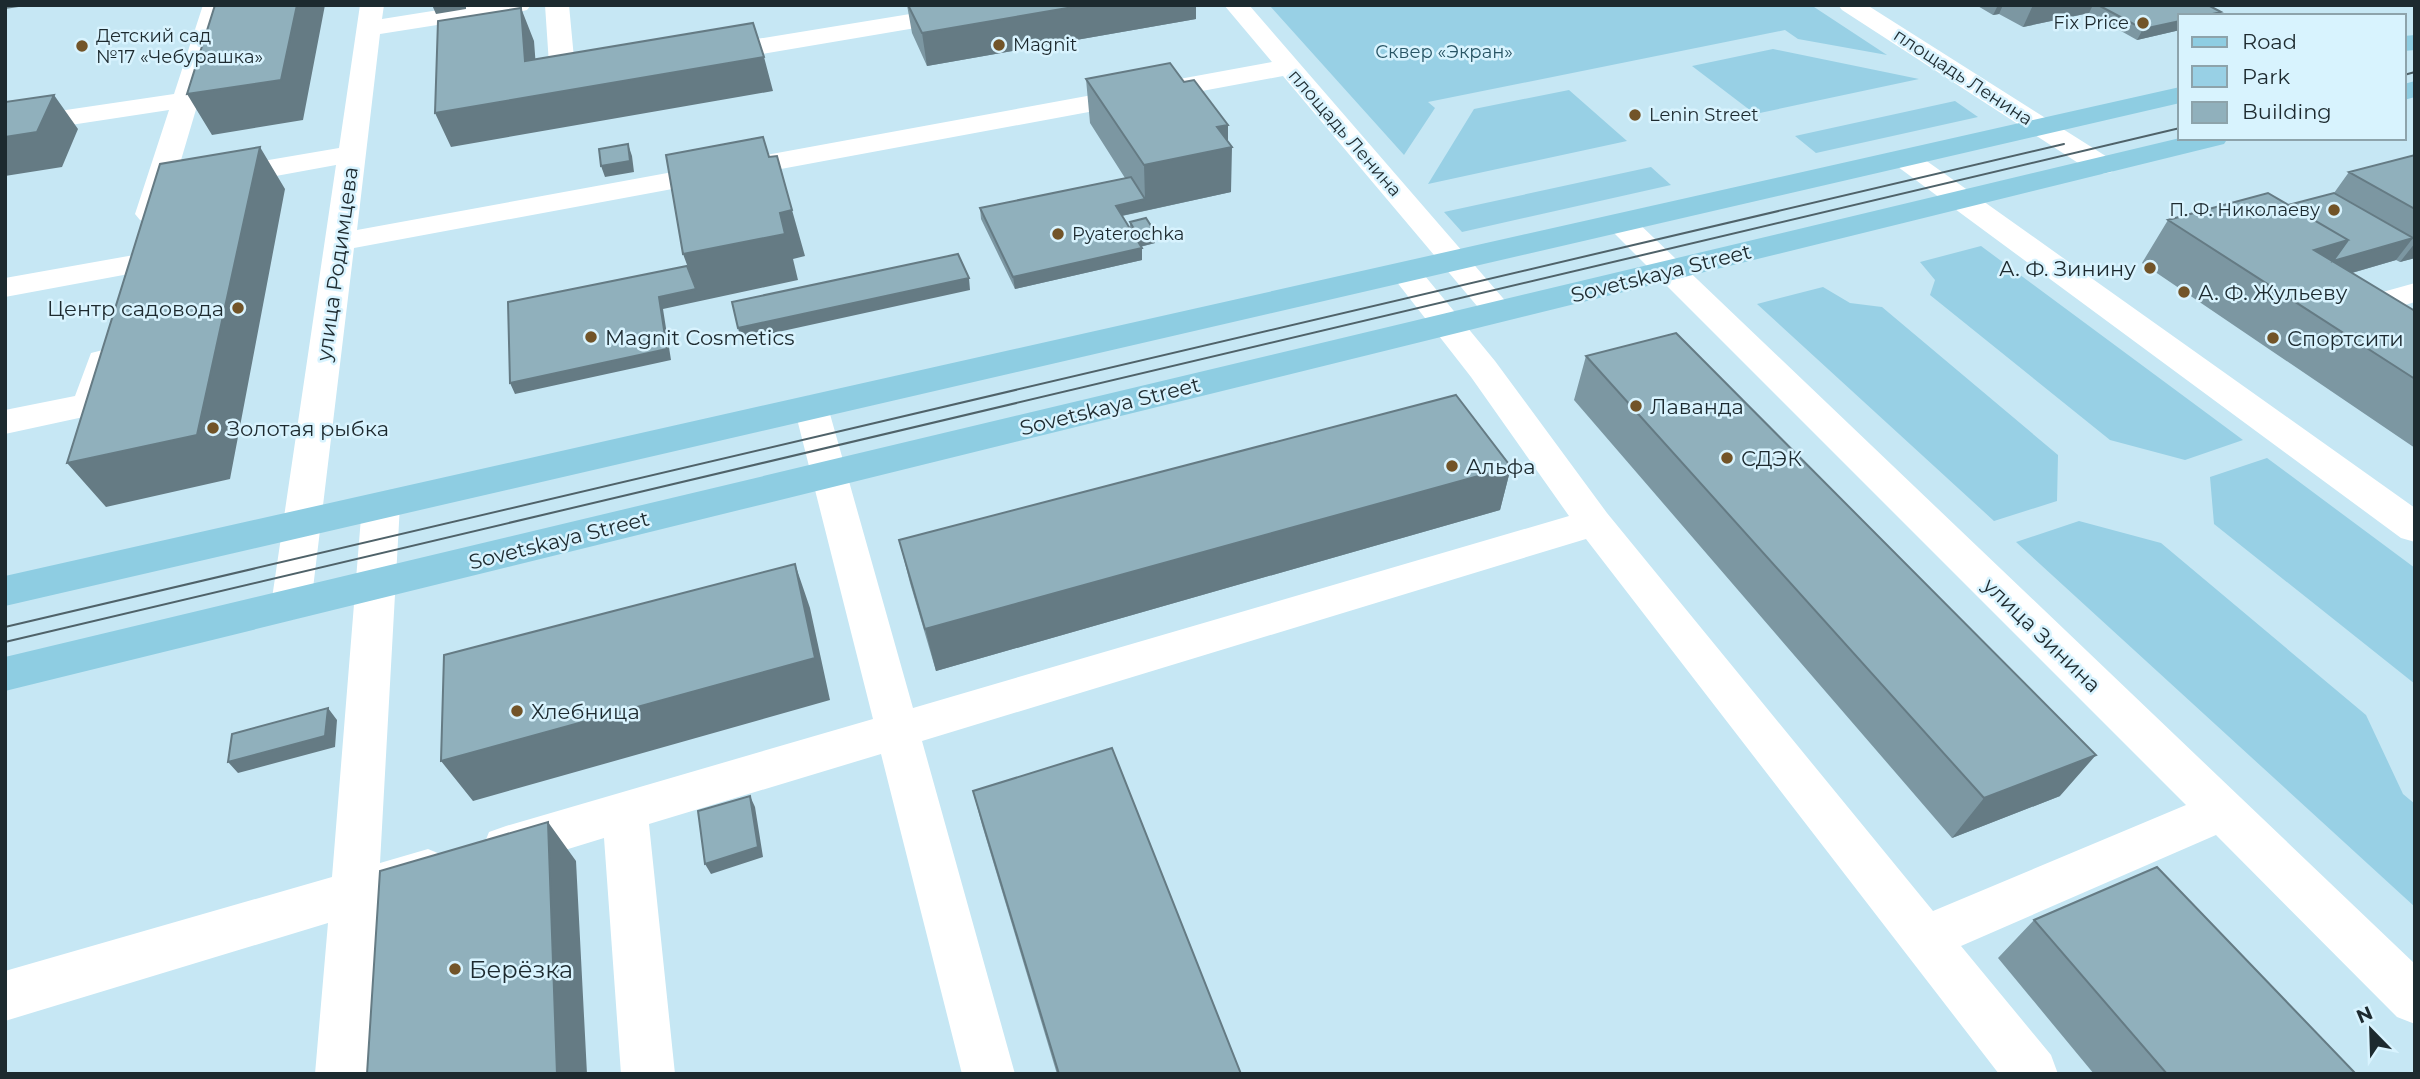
<svg xmlns="http://www.w3.org/2000/svg" width="2420" height="1079" viewBox="0 0 2420 1079" font-family="Montserrat,sans-serif">
  <style>
    .green { fill: #98d0e5 }
    .lines { fill: none; stroke-linecap: round; stroke-linejoin: round }
    .minor { fill: #fff; fill-rule: evenodd }
    .major { fill: #8ecde2; fill-rule: evenodd }
    .tram { stroke: #4f6269; stroke-width: 2 }
    .wall { fill: #7c97a2 }
    .shaded-wall { fill: #657b84 }
    .building { fill: #90b0bc; stroke: #657b84; stroke-width: 2 }
    .poi-dot { fill: #725428; stroke: #d8f3fe; stroke-width: 2.5 }
    .labels { text-anchor: middle; dominant-baseline: central; stroke-width: 5; stroke-linejoin: round; paint-order: stroke }
    .far-poi-label { font-size: 18px; fill: #1d2a2f; stroke: #d8f3fe; text-anchor: start }
    .far-park-label { font-size: 18px; fill: #295565; stroke: #d8f3fe }
    .far-street-label { font-size: 18px; fill: #1d2a2f; stroke: #d8f3fe }
    .street-label { font-size: 21px; fill: #1d2a2f; stroke: #d8f3fe }
    .poi-label { font-size: 21px; fill: #1d2a2f; stroke: #d8f3fe; text-anchor: start }
    .near-poi-label { font-size: 24px; fill: #1d2a2f; stroke: #d8f3fe; text-anchor: start }
  </style>
  <rect width="100%" height="100%" fill="#c6e7f4"/>
  <path class="green" d="M1269 5H1811L1887 55 1798 39 1785 30 1428 102 1435 108 1404 155Z
    M1773 49 1919 79 1755 114 1692 66Z
    M1569 90 1627 141 1428 184 1474 109Z
    M1955 101 1978 117 1816 153 1795 136Z
    M1651 167 1671 185 1462 232 1444 212Z
    M1981 246 2243 440 2185 460 2110 440 1930 295 1935 280 1920 262Z
    M1823 287 1850 303 1882 307 2058 455 2057 501 1994 521 1757 304Z
    M2267 458 2415 568V684L2214 524 2210 477Z
    M2079 521 2161 543 2366 715 2403 794 2415 804V907L2016 542Z"/>
  <g class="lines">
    <path class="minor" d="M203 5H227L165 214 160 220 150 223 140 220 135 214 169 110 5 135V119L174 94Z
      M360 5H384L382 19 470 5H531L527 10 519 12 380 34 357 230 1272 62 1224 5H1249L1515 312 1510 319 1499 322 1488 319 1283 76 354 248 311 605 305 616 291 620 277 616 271 605 336 165 222 186 212 183 208 177 212 171 222 168 339 148Z
      M545 5H569L575 69 590 66 599 69 603 74 599 79 563 87 554 84 550 79Z
      M965 5H1022L1018 10 1010 12 708 63 699 60 695 55 699 50 708 47Z
      M1838 5H1867L2112 160 2116 166 2112 172 2102 174 2092 172 1842 10Z
      M1904 150 1914 152 2415 508V542L2401 538 1894 164 1890 158 1894 152Z
      M1621 214 1632 217 2415 964V1024L2397 1017 2216 835 1961 946 2051 1055 2058 1074H1999L1586 539 922 741 1015 1074H962L881 754 649 824 675 1074H621L604 838 506 868 489 862 483 847 489 832 506 826 873 719 794 407 799 399 811 395 823 399 828 407 913 708 1569 516 1471 377 1389 272 1394 265 1405 263 1416 265 1495 361 1607 513 1933 911 2186 805 1610 229 1606 223 1610 217Z
      M134 255 145 257 149 264 145 271 5 297V278Z
      M2415 283V302L2365 317 2354 314 2349 307 2354 300Z
      M103 350 115 353 120 361 107 405 102 413 5 434V410L75 396 91 353Z
      M381 492 394 496 400 505 380 863 428 849 445 856 452 871 445 886 378 908 369 1074H315L328 923 5 1021V971L332 877 362 505 368 496Z"/>
    <path class="major" d="M2415 35V50L2404 51V36Z
      M2415 81V97L2404 100V84Z
      M2180 87V103L5 606V576Z
      M2180 138H2228L2224 144 5 691V657Z"/>
    <path class="tram" d="M2404 75 2415 72
      M5 627 2064 144
      M5 642 2180 128"/>
  </g>
  <path class="wall" d="M907 5H1196V19L927 66 912 33Z
    M1976 5H2208L2221 12 2219 16H2180V30L2137 40 2089 13 2023 27 1999 14 1993 15Z
    M1086 79 1228 142 1231 192 1122 216 1130 230V222L1155 232V243L1140 247 1142 260 1015 289 981 219 980 208 1125 178 1090 123Z
    M2415 155V258L2400 262 2396 260 2352 273 2415 311V448L2142 263 2168 220 2288 205 2334 193 2349 172Z
    M1586 356 2060 796 1952 838 1574 400Z
    M1511 467 1500 510 936 671 910 583 899 540Z
    M973 791 1241 1074H1057L982 825Z
    M2034 920 2356 1074H2094L1998 958Z"/>
  <path class="shaded-wall" d="M5 5H32L5 9Z
    M297 5H325L303 120 212 135 187 94Z
    M432 5H466V9L436 14Z
    M1085 5H1196V19L927 66 922 33Z
    M1998 5H2003L1999 14 1993 15Z
    M2033 5H2093L2089 13 2023 27Z
    M521 8 534 41 538 94 525 61Z
    M2221 12 2219 16H2204Z
    M2180 21V30L2137 40 2143 29Z
    M764 57 773 91 451 147 435 113Z
    M54 95 78 129 62 167 5 176V137Z
    M1228 125V148L1232 147 1231 192 1116 217V206L1145 199 1144 165 1217 127Z
    M628 144 632 156 634 172 605 177 601 166Z
    M260 147 285 189 230 479 106 507 67 463Z
    M792 210 805 256 793 259 798 280 663 309 671 360 515 394 510 383 659 297 696 289 683 254 780 213Z
    M1155 232V243L1139 247 1138 236Z
    M2413 238 2396 260 2283 293 2314 250 2348 240Z
    M2415 243V258L2400 262Z
    M1142 248V260L1015 289 1013 277Z
    M969 278 970 290 741 340 738 328Z
    M1511 467 1500 510 936 671 925 629Z
    M795 564 810 608 830 700 473 801 441 761Z
    M328 708 337 720 335 747 238 773 228 762Z
    M2096 755 2060 796 1952 838 1984 798Z
    M750 796 755 807 763 857 711 874 705 864Z
    M548 822 576 861 587 1074H557Z"/>
  <path class="building" d="M215 5H297L281 80 187 94Z
    M908 5H1085L922 33Z
    M2098 5H2208L2221 12 2204 16H2180V21L2143 29Z
    M521 8 525 61 753 23 764 57 435 113 438 21Z
    M1170 63 1184 82 1194 80 1228 125 1217 127 1232 147 1144 165 1086 79Z
    M54 95 37 132 5 137V102Z
    M763 137 769 157 777 156 792 210 780 213 785 234 683 254 666 155Z
    M628 144 630 161 601 166 599 149Z
    M260 147 197 435 67 463 160 164Z
    M2415 155V209L2349 172Z
    M1131 177 1145 199 1116 206 1142 248 1013 277 980 208Z
    M2268 193 2348 240 2314 250 2415 311V379L2168 220Z
    M2334 193 2413 238 2333 261 2348 240 2288 205Z
    M1146 218 1155 232 1138 236 1130 222Z
    M958 254 969 278 738 328 732 302Z
    M687 266 696 289 659 297 667 349 510 383 508 302Z
    M1676 333 2096 755 1984 798 1586 356Z
    M1456 395 1511 467 925 629 899 540Z
    M795 564 815 658 441 761 444 655Z
    M328 708 325 736 228 762 232 734Z
    M1112 748 1241 1074H1059L973 791Z
    M750 796 758 847 705 864 698 811Z
    M548 822 557 1074H367L380 871Z
    M2157 867 2356 1074H2167L2034 920Z"/>
  <g class="poi-dot">
    <circle cx="2143" cy="23" r="7"/>
    <circle cx="999" cy="45" r="7"/>
    <circle cx="82" cy="46" r="7"/>
    <circle cx="1635" cy="115" r="7"/>
    <circle cx="2334" cy="210" r="7"/>
    <circle cx="1058" cy="234" r="7"/>
    <circle cx="2150" cy="268" r="7"/>
    <circle cx="2184" cy="292" r="7"/>
    <circle cx="238" cy="308" r="7"/>
    <circle cx="591" cy="337" r="7"/>
    <circle cx="2273" cy="338" r="7"/>
    <circle cx="1636" cy="406" r="7"/>
    <circle cx="213" cy="428" r="7"/>
    <circle cx="1727" cy="458" r="7"/>
    <circle cx="1452" cy="466" r="7"/>
    <circle cx="517" cy="711" r="7"/>
    <circle cx="455" cy="969" r="7"/>
  </g>
  <g class="labels">
    <g class="far-poi-label">
      <text x="2129" y="23" text-anchor="end">Fix Price</text>
      <text x="96" y="36">Детский сад<tspan x="96" dy="21">№17 «Чебурашка»</tspan></text>
      <text x="1013" y="45">Magnit</text>
      <text x="1649" y="115">Lenin Street</text>
      <text x="2320" y="210" text-anchor="end">П. Ф. Николаеву</text>
      <text x="1072" y="234">Pyaterochka</text>
    </g>
    <g class="far-park-label">
      <text x="1444" y="52">Сквер «Экран»</text>
    </g>
    <g class="far-street-label">
      <text transform="translate(1963 77) rotate(33)">площадь Ленина</text>
      <text transform="translate(1345 133) rotate(49)">площадь Ленина</text>
    </g>
    <g class="street-label">
      <text transform="translate(337 264) rotate(-82)">улица Родимцева</text>
      <text transform="translate(1661 273) rotate(-14)">Sovetskaya Street</text>
      <text transform="translate(1110 406) rotate(-14)">Sovetskaya Street</text>
      <text transform="translate(559 540) rotate(-14)">Sovetskaya Street</text>
      <text transform="translate(2042 635) rotate(44)">улица Зинина</text>
    </g>
    <g class="poi-label">
      <text x="2136" y="268" text-anchor="end">А. Ф. Зинину</text>
      <text x="2198" y="292">А. Ф. Жульеву</text>
      <text x="224" y="308" text-anchor="end">Центр садовода</text>
      <text x="605" y="337">Magnit Cosmetics</text>
      <text x="2287" y="338">Спортсити</text>
      <text x="1650" y="406">Лаванда</text>
      <text x="227" y="428">Золотая рыбка</text>
      <text x="1741" y="458">СДЭК</text>
      <text x="1466" y="466">Альфа</text>
      <text x="531" y="711">Хлебница</text>
    </g>
    <g class="near-poi-label">
      <text x="469" y="969">Берёзка</text>
    </g>
  </g>
  <rect width="2420" height="1079" fill="none" stroke="#1d2a2f" stroke-width="14"/>
  <rect x="2178" y="14" width="228" height="126" fill="#d8f3fe" stroke="#8da3ab" stroke-width="2"/>
  <rect x="2192" y="37" width="35" height="10" fill="#8ecde2" stroke="#8da3ab" stroke-width="2"/>
  <text x="2242" y="49" font-size="21" fill="#1d2a2f">Road</text>
  <rect x="2192" y="66" width="35" height="21" fill="#98d0e5" stroke="#8da3ab" stroke-width="2"/>
  <text x="2242" y="84" font-size="21" fill="#1d2a2f">Park</text>
  <rect x="2192" y="102" width="35" height="21" fill="#90b0bc" stroke="#8da3ab" stroke-width="2"/>
  <text x="2242" y="119" font-size="21" fill="#1d2a2f">Building</text>
  <g transform="translate(2371 1030) rotate(337)" stroke="#d8f3fe" stroke-width="5" paint-order="stroke">
  <path d="M0-5L12 26L0 18L-12 26Z" fill="#1d2a2f"/>
  <text y="-10" font-size="19" font-weight="bold" text-anchor="middle" fill="#1d2a2f">N</text>
  </g>
</svg>
